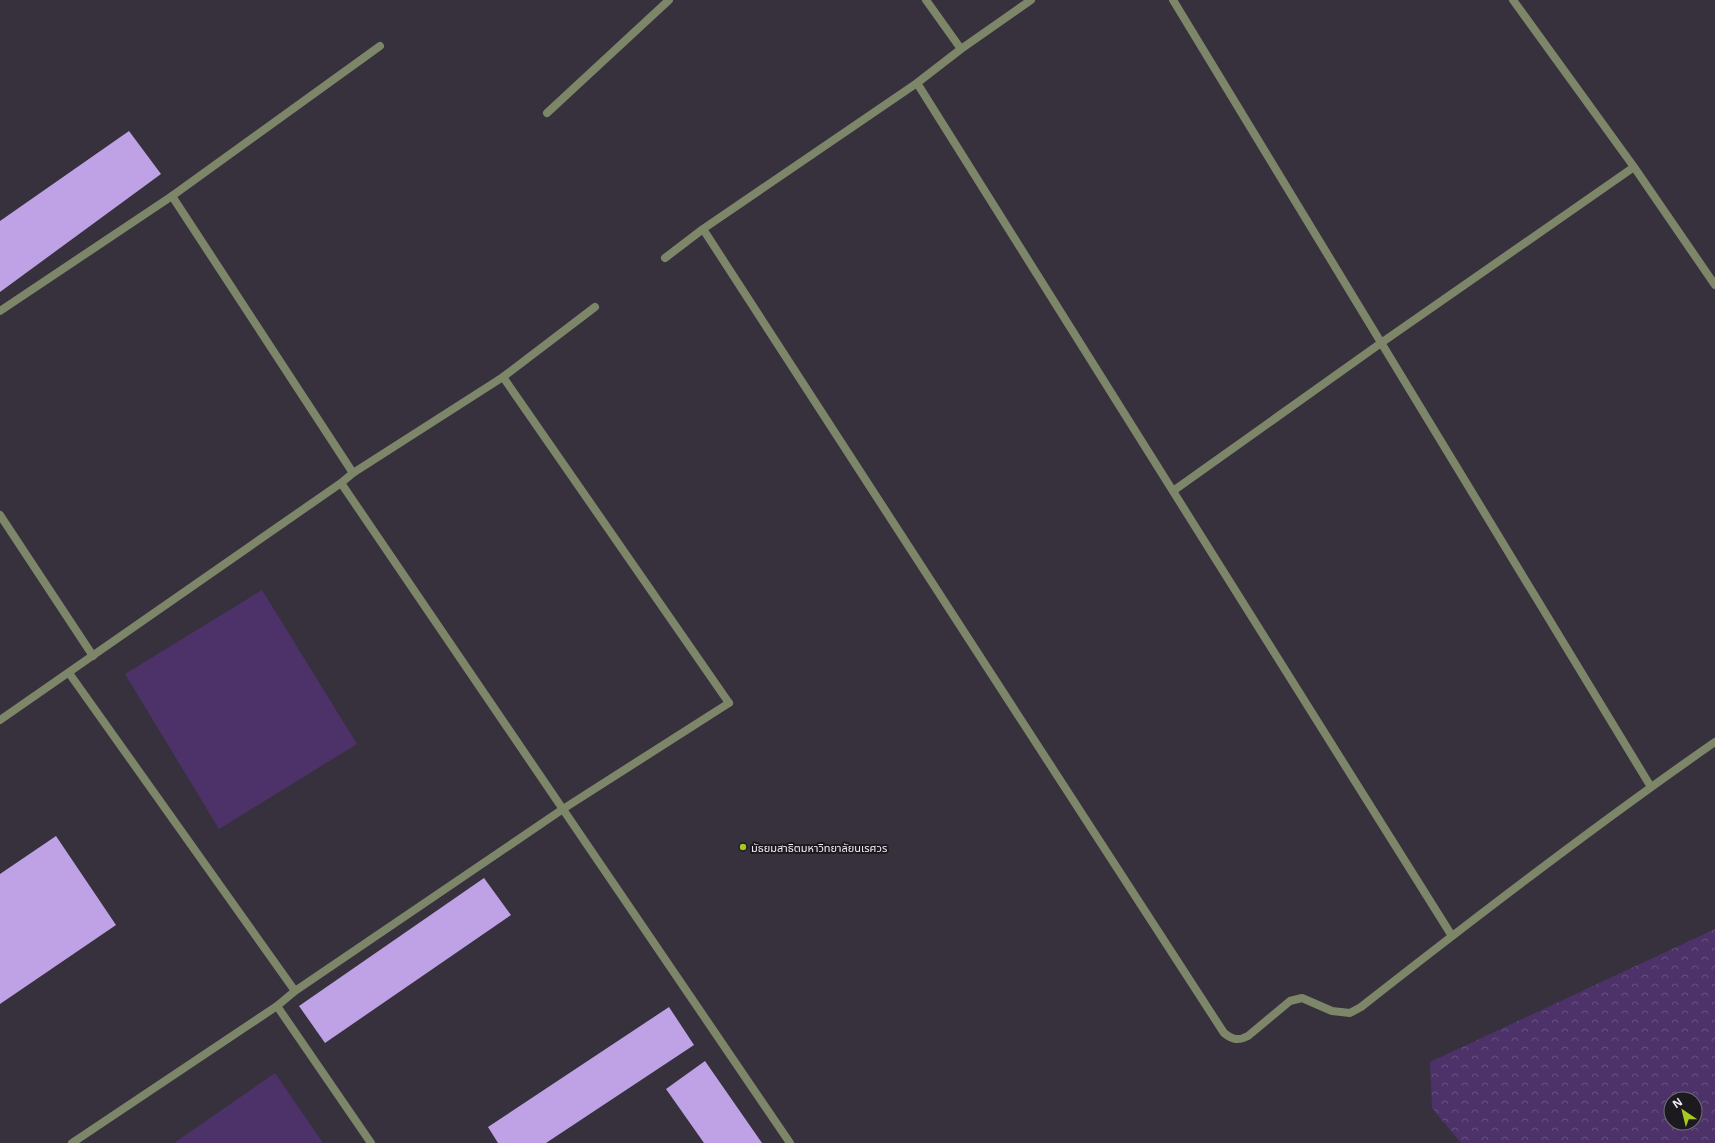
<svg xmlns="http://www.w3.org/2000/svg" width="1715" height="1143" viewBox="0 0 1715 1143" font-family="'Noto Sans','Noto Sans Thai',sans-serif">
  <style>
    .forest { fill: url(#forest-crowns); fill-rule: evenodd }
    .pitch { fill: #4d326a }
    .building { fill: #bfa1e5 }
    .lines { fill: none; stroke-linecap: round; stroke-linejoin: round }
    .lane { stroke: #7d8668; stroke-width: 8 }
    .street { stroke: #7d8668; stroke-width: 8 }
    .poi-dot { fill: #a5c823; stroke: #1c1a1f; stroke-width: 1.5 }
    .labels { text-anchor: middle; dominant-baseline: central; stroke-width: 4; stroke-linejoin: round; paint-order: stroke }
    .poi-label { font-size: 11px; fill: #f1eef5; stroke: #1c1a1f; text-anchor: start }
  </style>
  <defs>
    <pattern id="forest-crowns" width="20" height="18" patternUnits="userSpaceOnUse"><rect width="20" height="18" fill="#4d326a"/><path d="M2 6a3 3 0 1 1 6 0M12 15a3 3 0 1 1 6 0" fill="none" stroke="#675080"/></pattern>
  </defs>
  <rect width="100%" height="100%" fill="#36313c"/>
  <path class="forest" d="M1715 929V1143H1461L1432 1108 1430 1062ZM1671 1099H1695V1123H1671Z"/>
  <path class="pitch" d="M262 590 357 744 219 829 125 674Z
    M275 1073 323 1143H174Z"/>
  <path class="building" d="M129 131 161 174 0 292V221Z
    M56 836 116 925 0 1004V874Z
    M484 878 511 915 325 1043 299 1006Z
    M669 1007 694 1045 546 1143H498L488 1127Z
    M705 1061 762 1143H704L666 1089Z"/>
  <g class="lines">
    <path class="lane" d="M172 196 380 46
      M341 483 790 1143
      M69 673 295 991
      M0 720 341 483 353 473 503 377 595 307
      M72 1143 277 1006 295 991 563 809 729 703"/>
    <path class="street" d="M926 0 961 49
      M1173 0 1651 787
      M1513 0 1634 167 1715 285
      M917 83 1452 936
      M547 113 669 0
      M703 229 917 83 961 49 1031 0
      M665 258 703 229 1224 1033C1233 1040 1238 1041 1248 1036L1290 1001 1302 998 1332 1011 1350 1013 1361 1007C1477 916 1594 826 1715 742
      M0 311 172 196 353 473
      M503 377 729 703
      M1173 491 1381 343 1634 167
      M0 515 93 656
      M277 1006 371 1143"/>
  </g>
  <circle class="poi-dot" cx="743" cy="847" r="4"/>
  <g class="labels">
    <g class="poi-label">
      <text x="751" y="847">มัธยมสาธิตมหาวิทยาลัยนเรศวร</text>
    </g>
  </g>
  <g transform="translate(1683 1111) rotate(325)"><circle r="19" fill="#1c1a1f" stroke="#716f75"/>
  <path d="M0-3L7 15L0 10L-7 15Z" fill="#a5c823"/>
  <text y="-6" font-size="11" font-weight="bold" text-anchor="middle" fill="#f1eef5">N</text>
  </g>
</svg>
